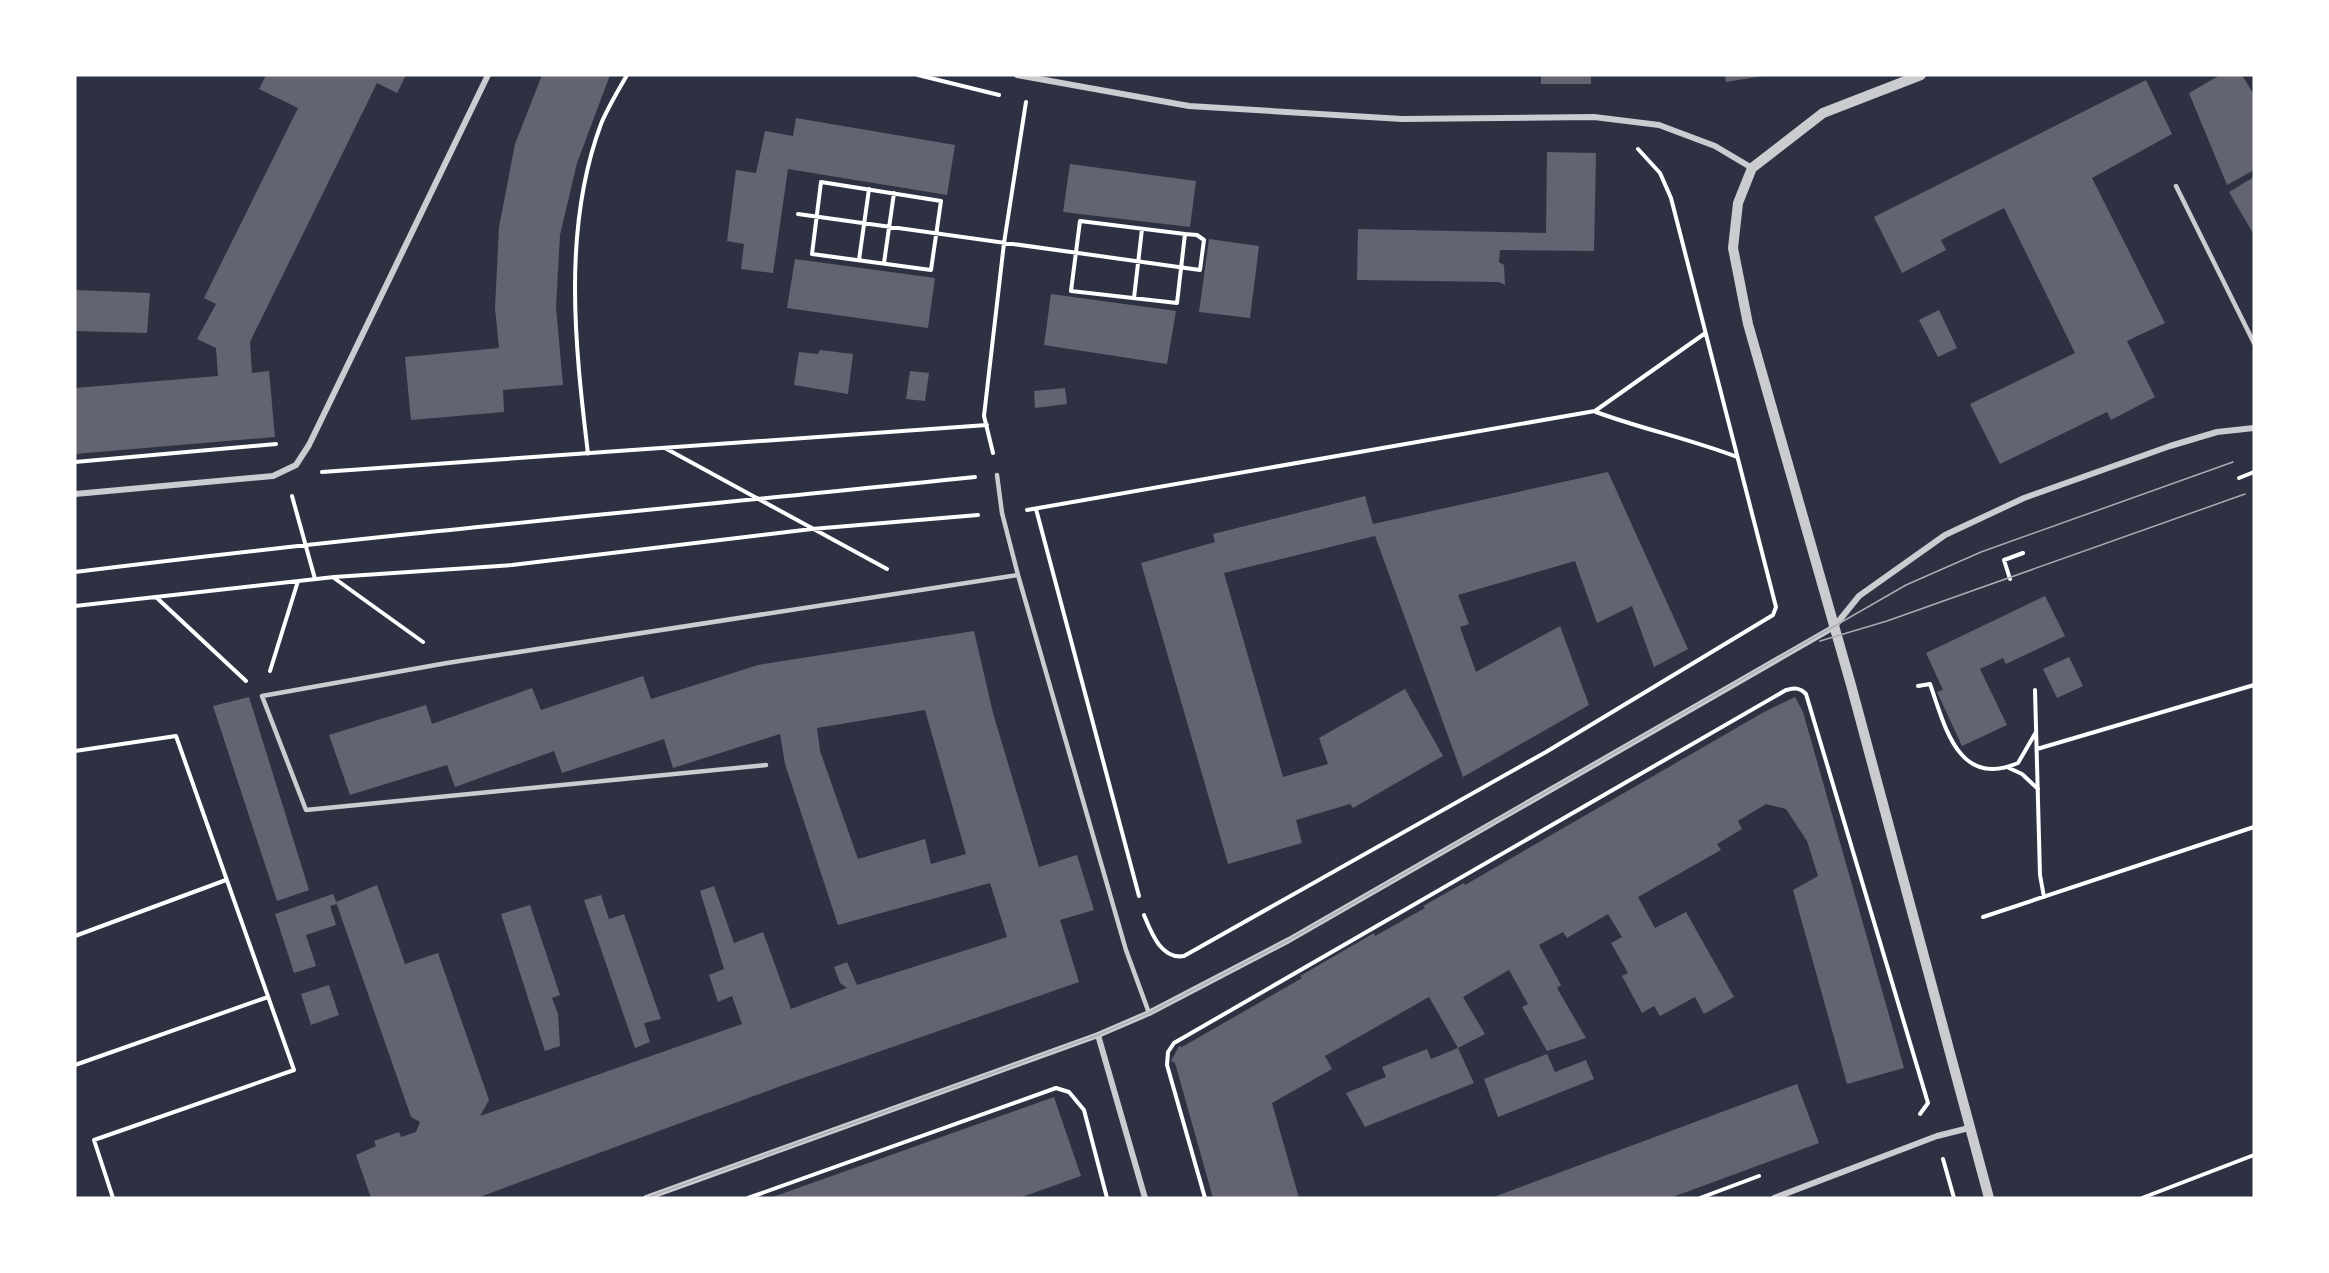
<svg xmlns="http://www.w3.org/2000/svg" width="2329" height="1273" viewBox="0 0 2329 1273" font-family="'Work Sans',sans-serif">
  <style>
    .building { fill: #626471; fill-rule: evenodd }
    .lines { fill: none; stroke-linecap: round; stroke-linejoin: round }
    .path { stroke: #fff; stroke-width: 4 }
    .service { stroke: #caccd0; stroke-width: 4.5 }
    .minor { stroke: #caccd0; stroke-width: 6 }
    .tertiary { stroke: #caccd0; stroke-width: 10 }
    .tram { stroke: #abadb3; stroke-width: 1.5 }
  </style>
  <rect width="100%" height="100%" fill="#2d3142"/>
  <path class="building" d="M266 75H406L397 93 377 83 250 342 252 373 269 371 275 437 75 454V388L218 376 216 348 197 339 216 304 204 298 298 108 259 89Z
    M542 75H610L577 163 560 235 556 307 563 385 503 390 504 412 411 420 405 357 499 348 495 308 499 227 515 144Z
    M1541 75H1591V84H1541Z
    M1725 75H1763V76L1726 82Z
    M2220 75H2242L2254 95V170L2227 185 2189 93Z
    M2146 80 2172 134 2092 178 2165 323 2127 341 2155 397 2111 420 2107 412 2000 464 1970 404 2075 353 2004 208 1941 240 1946 250 1902 273 1874 217Z
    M796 118 955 145 947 195 788 169 773 273 741 269 744 244 727 241 736 170 756 173 765 131 793 136Z
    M1547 152 1596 153 1594 251 1500 250 1499 262 1504 265 1505 285 1499 282 1357 280 1358 229 1546 233Z
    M1070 164 1196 181 1190 227 1063 212Z
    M2254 177V235L2229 192Z
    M1209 239 1259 246 1250 318 1199 312Z
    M795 259 935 278 928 328 787 308Z
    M75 290 150 293 147 333 75 331Z
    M1051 294 1176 311 1167 364 1044 345Z
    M1939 310 1957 348 1938 357 1919 320Z
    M820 350 853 354 848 394 794 385 799 352 818 354Z
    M910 371 929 373 925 401 906 399Z
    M1065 388 1067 404 1035 408 1034 391Z
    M1608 472 1688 649 1654 667 1632 606 1597 623 1575 561 1458 595 1469 624 1460 627 1476 672 1560 626 1589 705 1463 777 1375 536 1224 573 1283 777 1328 764 1319 738 1405 689 1443 756 1353 808 1350 804 1296 820 1302 843 1228 864 1141 563 1215 542 1213 534 1365 496 1373 524Z
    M2045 596 2065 636 2006 664 2003 658 1980 669 2007 725 1962 746 1937 692 1943 690 1926 653Z
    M974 631 993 713 1039 867 1077 855 1094 910 1060 920 1079 982 789 1083 477 1198H371L356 1155 376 1146 374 1141 399 1132 401 1137 416 1132 420 1122 411 1117 336 902 377 885 405 964 438 953 489 1100 480 1116 742 1024 732 996 718 1002 709 975 724 969 700 891 714 886 734 943 763 932 791 1009 847 988 840 983 834 967 847 962 857 985 1007 937 990 883 838 925 785 764 780 734 673 768 664 739 562 773 554 751 455 787 447 765 350 795 329 735 426 705 432 724 532 688 541 710 643 676 651 699 758 665ZM925 710 966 854 931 864 925 839 858 859 820 751 817 728Z
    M2069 657 2083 686 2057 698 2043 669Z
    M249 697 309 890 277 901 213 706Z
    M1795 697 1803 712 1904 1068 1847 1084 1793 890 1818 876 1807 841 1786 809 1766 804 1738 821 1742 829 1717 844 1721 850 1638 897 1655 928 1686 912 1734 997 1704 1014 1695 997 1660 1016 1654 1006 1642 1013 1622 976 1628 973 1611 943 1622 937 1608 914 1567 938 1563 932 1539 945 1561 985 1557 988 1586 1038 1547 1051 1522 1007 1528 1004 1509 970 1463 997 1485 1034 1458 1048 1429 997 1325 1056 1332 1069 1272 1103 1299 1198H1213L1175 1063 1171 1061 1179 1046 1182 1047 1302 978 1300 976 1374 933 1375 936 1425 908 1423 906 1464 883 1465 885 1764 712Z
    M333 894 337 904 330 906 336 925 306 935 316 966 294 973 275 914Z
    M601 895 609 919 624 914 661 1019 644 1023 650 1042 635 1048 584 900Z
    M530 905 560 995 552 998 558 1014 560 1046 545 1051 501 914Z
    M329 985 339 1015 311 1025 301 994Z
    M1458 1048 1474 1083 1365 1127 1346 1093 1386 1077 1382 1067 1427 1049 1431 1059Z
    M1547 1054 1555 1072 1586 1060 1594 1079 1498 1117 1484 1079Z
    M1797 1084 1819 1143 1670 1198H1491Z
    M1054 1097 1081 1176 1019 1198H770Z"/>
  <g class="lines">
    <path class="path" d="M918 75 999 95
      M821 182 941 201 931 270 812 254Z
      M798 214 1200 270 1204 240 1197 235 1185 234
      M1080 221 1185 234 1177 303 1071 291Z
      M859 260 869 189
      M884 263 894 193
      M1134 298 1142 229
      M1596 412C1642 429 1690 439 1737 457
      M665 448 887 569
      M993 453 984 416 1004 243 1026 102
      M588 454C575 345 562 229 601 124 608 107 618 91 627 75
      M75 462 276 444
      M322 472 987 425
      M2239 478 2254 472
      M292 496 315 579
      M1036 509 1139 896
      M1027 510 1595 411 1704 334
      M75 572C374 535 675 508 975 477
      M334 578 423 642
      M2010 579 2004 560 2023 553
      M157 598 246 681
      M75 606 334 577 512 565 812 529 978 515
      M270 671 298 581
      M1918 686 1930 684C1945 726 1958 789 2018 763L2036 732
      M2035 690 2040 875 2044 897
      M2037 749 2254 685
      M75 751 176 736 294 1070 94 1140 113 1198
      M2009 768 2022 774 2038 789
      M1144 915C1151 932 1161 960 1184 956L1546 752 1773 615 1776 607 1671 198 1660 173 1638 149
      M1983 917 2254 827
      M75 936 226 880
      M75 1065 268 997
      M1943 1159 1954 1198
      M748 1198 1056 1088 1069 1092 1084 1110 1107 1198
      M1205 1198 1167 1065 1168 1052 1174 1043 1786 690C1795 688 1799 687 1806 694L1928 1103 1920 1114
      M1700 1198 1759 1176
      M2142 1198 2254 1155"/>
    <path class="service" d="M2176 186 2254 343
      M997 475 1002 513 1018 575 1126 950 1149 1013
      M766 765 306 810 262 696 447 663 1018 575"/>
    <path class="minor" d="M1017 75 1189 106 1402 119 1594 117 1659 125 1715 146 1752 168
      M75 494 273 476 296 465 309 445 488 75
      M1098 1035 1145 1198
      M646 1198 1098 1035 1149 1013 1289 940 1834 627 1859 596 1945 535 2024 498 2170 446 2217 432 2254 428
      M1774 1198 1937 1136 1969 1128"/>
    <path class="tertiary" d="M1921 75 1823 113 1752 168 1738 203 1733 248 1748 324 1851 685 1989 1198"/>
    <path class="tram" d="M1820 641 1887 621 2245 494
      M646 1198 1098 1035 1149 1013 1289 940 1906 585 1981 552 2233 462"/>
  </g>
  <rect width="2329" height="1273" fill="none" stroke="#ffffff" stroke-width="153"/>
</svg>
